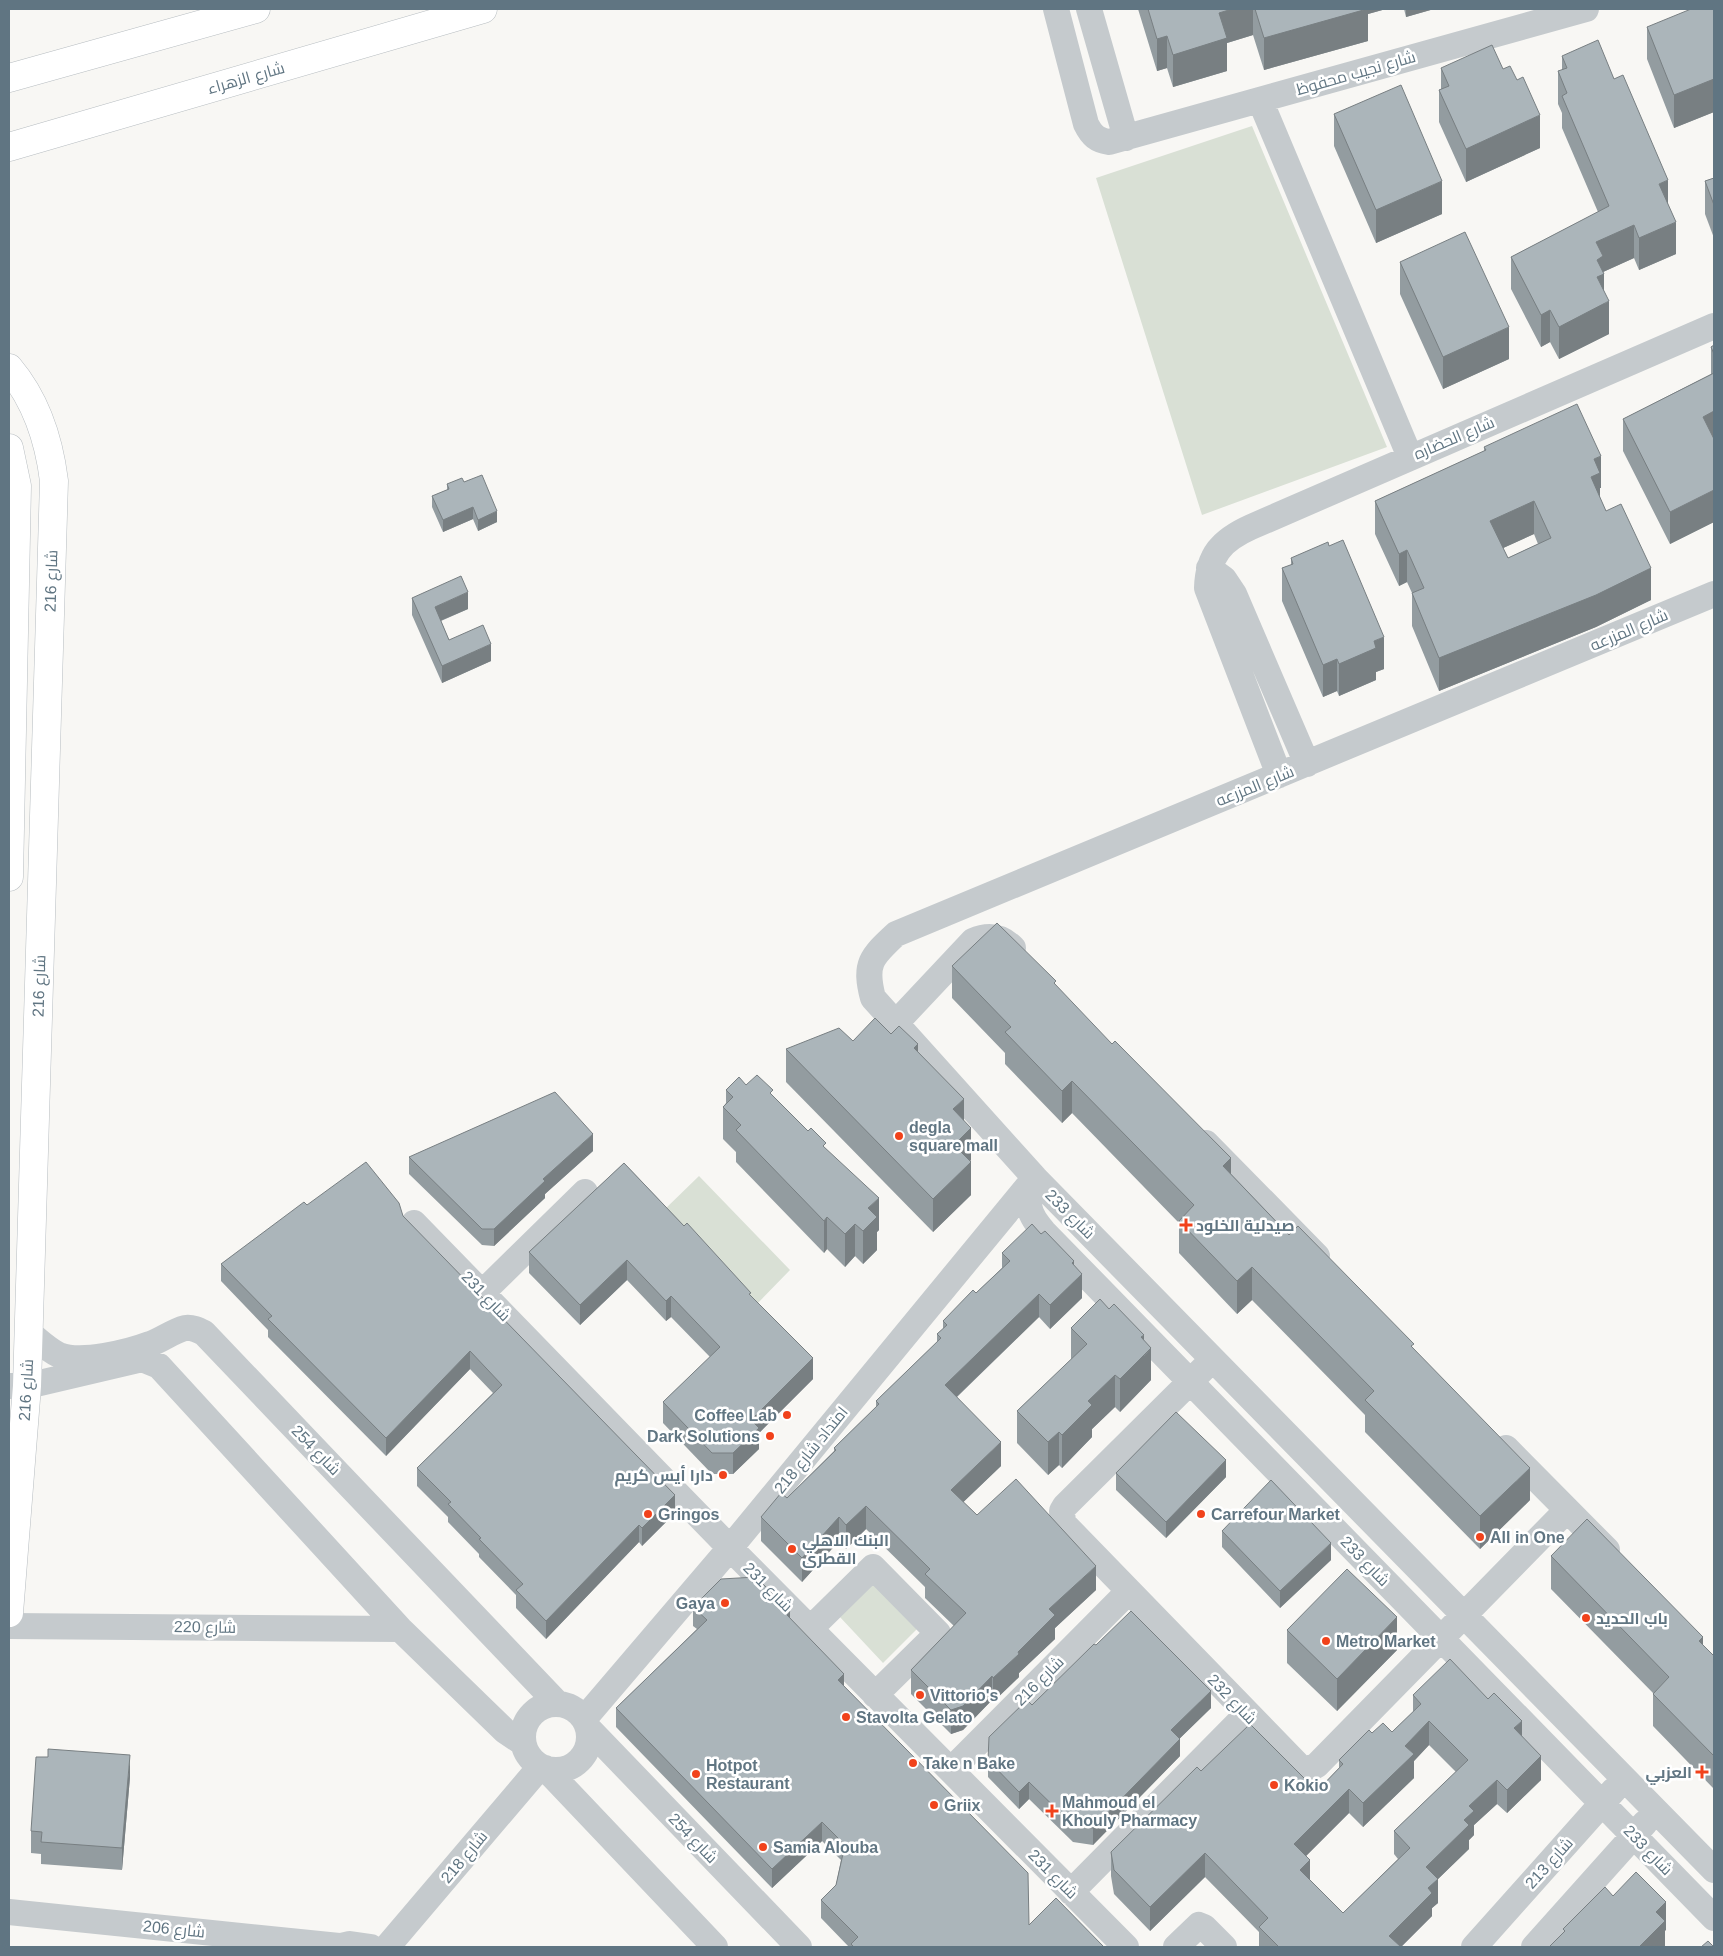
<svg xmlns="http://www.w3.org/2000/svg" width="1723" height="1956" viewBox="0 0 1723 1956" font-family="Helvetica,Cairo,sans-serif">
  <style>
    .green { fill: #d9e0d5 }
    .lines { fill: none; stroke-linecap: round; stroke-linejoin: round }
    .secondary-casing { stroke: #b7bdc1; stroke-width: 29 }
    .street { stroke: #c5cacd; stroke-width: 26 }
    .secondary { stroke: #fff; stroke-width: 28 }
    .wall { fill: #939ca0; fill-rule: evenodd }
    .shaded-wall { fill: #787f82 }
    .building { fill: #abb5ba; stroke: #787f82; fill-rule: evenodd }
    .poi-dot { fill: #f1421b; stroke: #fff; stroke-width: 2 }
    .labels { text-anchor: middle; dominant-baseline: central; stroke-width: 5; stroke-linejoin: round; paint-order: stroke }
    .street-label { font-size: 16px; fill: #607582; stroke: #fff }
    .poi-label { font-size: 16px; font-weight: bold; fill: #607582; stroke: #fff; text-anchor: start }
  </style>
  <rect width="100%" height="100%" fill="#f8f7f4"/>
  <path class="green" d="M1252 126 1387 447 1202 515 1096 178Z
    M699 1176 790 1270 756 1305 664 1210Z
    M877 1579 922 1624 883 1663 839 1616Z"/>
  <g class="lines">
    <g class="secondary-casing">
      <path id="secondary" d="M9 78 256 9
        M9 147 483 9
        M9 368C36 400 49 440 54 481L27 1386 9 1613
        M9 448 17 486 9 877"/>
    </g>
    <path class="street" d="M1056 9 1086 124C1092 136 1097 140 1109 142L1586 9
      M1089 9 1126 138
      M1260 100 1410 457
      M1209 568 1224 579 1234 594 1307 764
      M1714 594 896 934C871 957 864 964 873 998L1035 1178 1714 1870
      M1279 775 1207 588C1208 555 1222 540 1251 527L1714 326
      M895 1024 973 941C989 934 1001 936 1013 948
      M1206 1143 1317 1256
      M1035 1178C1027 1204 1025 1210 1044 1232L1714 1918
      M414 1223 730 1548 1126 1947
      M483 1292 585 1192
      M28 1332C38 1340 48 1350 59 1355 81 1364 129 1352 150 1344 162 1340 173 1331 185 1328 192 1327 198 1330 204 1333L558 1704
      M1203 1369 1065 1506 1062 1511 1063 1523 1301 1768 1310 1769 1317 1765 1567 1510
      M9 1386H27L142 1359 159 1366 400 1629 505 1731 523 1743
      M1506 1448 1607 1550
      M9 1626 400 1629
      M810 1629 873 1567 938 1633 875 1695
      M523 1737a33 33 0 1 1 66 0a33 33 0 1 1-66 0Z
      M584 1719 730 1548 1033 1180
      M588 1728 799 1947
      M545 1768 715 1947
      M951 1770 1128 1592
      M1071 1892 1247 1714
      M9 1912 339 1946
      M337 1947 350 1944 371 1947
      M387 1947 540 1767
      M1176 1947 1199 1925 1204 1927 1224 1947
      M1474 1947 1614 1790
      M1534 1947 1645 1823"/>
    <use href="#secondary" class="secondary"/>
  </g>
  <path class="wall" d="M1138 9H1386L1368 14V41L1264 70 1253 35 1227 43V71L1173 87 1167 68 1157 71Z
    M1404 9H1434L1406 17Z
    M1714 9V112L1674 128 1647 59V27Z
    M1562 56 1668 205 1676 254 1639 270 1634 258 1603 272 1604 291 1609 334 1559 359 1550 342 1541 347 1511 289V257L1598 212 1562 128V113L1558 104V71L1562 70Z
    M1441 68 1503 69 1517 80 1540 148 1466 182 1439 122V90L1441 89Z
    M1334 114 1442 214 1376 243 1334 146Z
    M1714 178V238L1705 214V181Z
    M1400 262 1509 359 1443 389 1400 294Z
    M1714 345V522L1670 544 1623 451V419L1711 374V347Z
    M1484 447 1601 488H1600V498L1606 511 1651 600 1596 627 1439 691 1412 626V593L1407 582 1399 586 1375 534V501L1484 451ZM1534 534 1538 544 1508 558 1503 548Z
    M464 482 497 522 478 531 473 519 443 532 432 507V496L447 490V484Z
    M1291 558 1384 669 1376 672V680L1339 696 1337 691 1323 697 1282 601V568L1291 565Z
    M412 598 468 609 441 621 449 640 491 661 442 683 412 615Z
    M952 966 1056 986 1231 1174 1289 1235 1414 1349 1530 1500 1480 1549 1365 1432V1415L1252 1300 1237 1314 1179 1253V1223L1072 1113 1062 1123 1005 1064V1053L952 998Z
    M891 1034 918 1052 964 1120 971 1160 970 1161 971 1195 933 1232 786 1082V1049L853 1041Z
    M746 1085 773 1096 826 1149 879 1230 877 1232V1250L863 1264 855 1256 845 1267 827 1249 824 1253 736 1162V1152L723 1139V1107L726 1103V1090Z
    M593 1151 545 1194V1198L494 1246 482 1245 409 1174V1157Z
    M624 1163 751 1296 813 1379 759 1433V1449L733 1474H712L663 1423V1402L710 1357 671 1317 666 1321 627 1280 580 1325 529 1273V1252Z
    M307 1205 403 1216 675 1513 642 1546 639 1542 546 1639 516 1608V1595L479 1557V1554L448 1522V1517L417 1486V1468L493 1393 470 1369 386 1456 268 1337V1330L221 1281V1264Z
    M1041 1234 1074 1266 1082 1298 1050 1329 1039 1317 957 1397 1001 1466 963 1502 977 1515 1096 1590 1055 1628V1639L1019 1673V1677L993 1702 992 1700 963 1730 951 1734 911 1694V1670L954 1626 925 1598V1587L866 1529 846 1549 839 1541 802 1582 761 1541V1517L787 1498 834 1451V1448L876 1407V1401L937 1342V1334L943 1329V1321L976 1293 1002 1268V1253Z
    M1109 1309 1144 1340 1151 1380 1120 1412 1115 1407 1092 1429V1437L1062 1468 1059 1465 1048 1475 1017 1443V1411L1071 1360V1328Z
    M1116 1473 1226 1477 1166 1538 1116 1490Z
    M1222 1531 1331 1560 1280 1608 1222 1547Z
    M1551 1556 1703 1645 1714 1656V1789L1653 1726V1693L1551 1589Z
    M693 1607 790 1618 844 1686 1029 1925 1104 1947H849L821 1918V1900L836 1885 841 1860 822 1841 772 1888 616 1727V1708L697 1629 693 1626Z
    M1287 1630 1397 1650 1337 1711 1287 1663Z
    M1096 1645 1211 1708 1179 1739 1180 1756 1093 1845 1073 1842 1029 1799 1019 1809 988 1777V1760L1032 1705Z
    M1413 1695 1522 1736 1541 1780 1507 1813 1497 1804 1474 1825V1835L1469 1840V1849L1438 1879V1903L1432 1908V1916L1401 1947H1259V1932L1205 1877 1150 1931 1114 1894 1111 1876V1852L1201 1771 1317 1791 1339 1768V1760L1372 1733 1392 1732 1413 1712ZM1429 1745 1456 1772 1394 1831V1854L1398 1859 1343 1913 1310 1880 1306 1856 1349 1813 1363 1827 1414 1778V1761Z
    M130 1777 122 1870 41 1864V1854L31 1853V1831Z"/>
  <path class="shaded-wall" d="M1232 9H1253V35L1227 43V71L1173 87V55L1219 13Z
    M1361 9H1386L1368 14V41L1264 70V38Z
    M1406 9H1434L1406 17Z
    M1167 36V68L1157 71V39Z
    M1714 79V112L1674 128V95Z
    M1540 115V148L1466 182V149Z
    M1668 180V212L1659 184Z
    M1442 181V214L1376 243V210Z
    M1676 222V254L1639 270V238Z
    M1634 225V258L1603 272 1604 274V304L1609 301V334L1559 359V327L1596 242Z
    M1550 310V342L1541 347V315Z
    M1509 327V359L1443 389V357Z
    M1714 411V444L1703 417Z
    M1601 456V488H1600V505L1591 477 1594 459Z
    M1714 490V522L1670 544V512Z
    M1534 501V534L1490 554V521Z
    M473 507V519L443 532V520Z
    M497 511V522L478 531V520Z
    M1407 550V582L1399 586V554Z
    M1651 568V600L1596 627 1439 691V658Z
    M468 592V609L435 623V607Z
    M1384 637V669L1376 672V680L1339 696V664L1374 641Z
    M491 644V661L442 683V666Z
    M1337 659V691L1323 697V665Z
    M918 1044V1077L914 1048Z
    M1072 1081V1113L1062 1123V1091Z
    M964 1099V1131L953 1109Z
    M971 1128V1160L954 1177V1145Z
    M593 1134V1151L545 1194V1198L494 1246V1229L543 1179Z
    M1231 1158V1191L1223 1166Z
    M971 1162V1195L933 1232V1199Z
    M879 1198V1230L877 1232V1250L863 1264V1231L868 1208Z
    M827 1217V1249L824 1253V1221Z
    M855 1224V1256L845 1267V1234Z
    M627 1260V1280L580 1325V1305Z
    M1074 1261V1282L1082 1274V1298L1050 1329V1305L1072 1263Z
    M1252 1267V1300L1237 1314V1281Z
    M1039 1294V1317L945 1408V1385Z
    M671 1296V1317L666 1321V1301Z
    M1144 1335V1356L1151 1348V1380L1120 1412V1379L1141 1337Z
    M470 1351V1369L386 1456V1438Z
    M813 1358V1379L759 1433V1449L733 1474V1453L751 1420Z
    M1115 1375V1407L1092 1429V1437L1062 1468V1435L1088 1401Z
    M1059 1432V1465L1048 1475V1442Z
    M1001 1442V1466L951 1514V1490Z
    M1226 1460V1477L1166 1538V1522Z
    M1530 1468V1500L1480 1549V1516Z
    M675 1495V1513L642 1546V1528Z
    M866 1506V1529L846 1549V1525Z
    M839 1517V1541L802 1582V1558Z
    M639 1525V1542L546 1639V1621Z
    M1331 1543V1560L1280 1608V1591Z
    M1096 1566V1590L1055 1628V1639L1019 1673V1677L993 1702V1678L1018 1652 1049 1609Z
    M790 1611V1630L787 1615Z
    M1397 1617V1650L1337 1711V1679Z
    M1703 1637V1669L1699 1641Z
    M844 1674V1693L838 1680Z
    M992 1676V1700L963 1730 951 1734V1710Z
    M1211 1691V1708L1171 1747V1730Z
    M1429 1721V1745L1414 1761V1778L1363 1827V1803L1405 1746Z
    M1522 1721V1745L1514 1728Z
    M1180 1739V1756L1093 1845V1828Z
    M130 1755V1777L122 1870V1848Z
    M1541 1756V1780L1507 1813V1790Z
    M1497 1780V1804L1474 1825V1835L1469 1840V1849L1438 1879V1903L1432 1908V1916L1401 1947 1389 1936 1426 1867 1464 1820 1469 1806Z
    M1029 1782V1799L1019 1809V1792Z
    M1349 1789V1813L1294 1868V1844Z
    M822 1822V1841L772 1888V1869Z
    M1205 1853V1877L1150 1931V1907Z
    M1310 1860V1884L1300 1870Z
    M1666 1902V1930L1665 1931V1947H1639L1656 1912Z"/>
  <path class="building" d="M1148 9H1232L1219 13 1227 38 1173 55 1167 36 1157 39Z
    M1255 9H1367L1264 38Z
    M1691 9H1714V79L1674 95 1647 27Z
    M1598 40 1614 79 1623 75 1668 180 1659 184 1676 222 1639 238 1634 225 1596 242 1603 256 1597 260 1604 274 1597 277 1609 301 1559 327 1550 310 1541 315 1511 257 1609 206 1562 96 1567 93 1558 71 1567 68 1562 56Z
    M1492 45 1503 69 1510 66 1517 80 1523 77 1540 115 1466 149 1439 90 1449 86 1441 68Z
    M1401 85 1442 181 1376 210 1334 114Z
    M1714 178V205L1705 181Z
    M1465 232 1509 327 1443 357 1400 262Z
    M1714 345V354L1711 347Z
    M1714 373V411L1703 417 1714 439V490L1670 512 1623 419Z
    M1577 404 1601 456 1594 459 1600 473 1591 477 1606 511 1621 504 1651 568 1596 595 1439 658 1412 593 1424 588 1407 550 1399 554 1375 501 1486 450 1484 447ZM1534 501 1551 538 1508 558 1490 521Z
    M482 475 497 511 478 520 473 507 443 520 432 496 449 489 447 484 462 478 464 482Z
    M1343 540 1384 637 1374 641 1376 648 1339 664 1337 659 1323 665 1282 568 1293 564 1291 558 1328 542 1329 546Z
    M461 576 468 592 435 607 449 640 483 625 491 644 442 666 412 598Z
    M997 923 1056 981 1054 983 1112 1044 1115 1041 1231 1158 1223 1166 1289 1235 1298 1226 1414 1344 1411 1346 1530 1468 1480 1516 1365 1400 1374 1391 1252 1267 1237 1281 1179 1221 1194 1205 1072 1081 1062 1091 1005 1032 1011 1027 952 966Z
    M875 1018 891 1034 899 1026 918 1044 914 1048 964 1099 953 1109 971 1128 954 1145 971 1162 933 1199 786 1049 839 1028 853 1041Z
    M757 1075 773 1090 770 1093 808 1131 811 1128 826 1143 823 1146 879 1198 868 1208 877 1217 863 1231 855 1224 845 1234 827 1217 824 1221 736 1130 741 1125 723 1107 733 1097 726 1090 739 1077 746 1085Z
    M555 1092 593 1134 543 1179 545 1181 494 1229H482L409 1157Z
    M366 1162 399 1203 403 1216 675 1495 642 1528 639 1525 546 1621 516 1590 523 1584 479 1539 481 1538 448 1504 451 1502 417 1468 502 1385 470 1351 386 1438 268 1319 272 1316 221 1264 304 1202 307 1205Z
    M624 1163 684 1226 687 1223 751 1293 749 1294 813 1358 751 1420 759 1428 733 1453H712L663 1402 720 1347 671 1296 666 1301 627 1260 580 1305 529 1252Z
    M1032 1224 1041 1234 1045 1231 1074 1261 1072 1263 1082 1274 1050 1305 1039 1294 945 1385 1001 1442 951 1490 977 1515 1016 1479 1096 1566 1049 1609 1055 1615 1018 1652 1019 1654 993 1678 992 1676 963 1706 951 1710 911 1670 966 1613 925 1574 930 1569 866 1506 846 1525 839 1517 802 1558 761 1517 781 1493 787 1498 836 1450 834 1448 879 1404 876 1401 941 1338 937 1334 947 1325 943 1321 973 1290 976 1293 1010 1261 1002 1253Z
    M1100 1299 1109 1309 1114 1304 1144 1335 1141 1337 1151 1348 1120 1379 1115 1375 1088 1401 1092 1405 1062 1435 1059 1432 1048 1442 1017 1411 1087 1344 1071 1328Z
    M1176 1412 1226 1460 1166 1522 1116 1473Z
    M1271 1480 1331 1543 1280 1591 1222 1531Z
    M1587 1519 1703 1637 1699 1641 1714 1656V1756L1653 1694 1669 1677 1551 1556Z
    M1347 1569 1397 1617 1337 1679 1287 1630Z
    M756 1577 790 1611 787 1615 844 1674 838 1680 1028 1873 1029 1925 1056 1898 1104 1947H854L851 1944 858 1937 821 1900 836 1885 845 1845 822 1822 772 1869 616 1708 707 1620 693 1607 721 1579Z
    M1131 1611 1211 1691 1171 1730 1180 1739 1093 1828 1073 1825 1029 1782 1019 1792 988 1760 989 1737 1027 1700 1032 1705 1094 1644 1096 1645Z
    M1450 1659 1488 1699 1494 1693 1522 1721 1514 1728 1541 1756 1507 1790 1497 1780 1469 1806 1474 1811 1464 1820 1469 1825 1426 1867 1438 1879 1428 1888 1432 1893 1389 1936 1401 1947H1279L1259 1927 1268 1918 1205 1853 1150 1907 1114 1870 1111 1852 1197 1767 1201 1771 1250 1724 1317 1791 1343 1764 1339 1760 1369 1730 1372 1733 1383 1723 1392 1732 1421 1704 1413 1695ZM1429 1721 1468 1760 1394 1831 1410 1848 1343 1913 1300 1870 1310 1860 1294 1844 1349 1789 1363 1803 1414 1754 1405 1746Z
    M48 1749 130 1755 122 1848 41 1842 42 1832 31 1831 36 1757H48Z
    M1636 1872 1666 1902 1656 1912 1665 1921 1639 1947H1549L1565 1931 1563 1929 1605 1887 1613 1896Z
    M1708 1941 1714 1947H1701Z"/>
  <g class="poi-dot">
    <circle cx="899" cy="1136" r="5"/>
    <path d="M1183.5 1217.5h5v5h5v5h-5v5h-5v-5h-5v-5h5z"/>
    <circle cx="787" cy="1415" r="5"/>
    <circle cx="770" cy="1436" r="5"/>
    <circle cx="723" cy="1475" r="5"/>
    <circle cx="648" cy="1514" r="5"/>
    <circle cx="1201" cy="1514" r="5"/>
    <circle cx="1480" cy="1537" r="5"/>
    <circle cx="792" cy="1549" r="5"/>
    <circle cx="725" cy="1603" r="5"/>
    <circle cx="1586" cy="1618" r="5"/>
    <circle cx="1326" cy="1641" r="5"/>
    <circle cx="920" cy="1695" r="5"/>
    <circle cx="846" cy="1717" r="5"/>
    <circle cx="913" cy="1763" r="5"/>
    <path d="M1699.5 1764.5h5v5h5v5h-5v5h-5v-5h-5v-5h5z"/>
    <circle cx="696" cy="1774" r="5"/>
    <circle cx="1274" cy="1785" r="5"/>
    <circle cx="934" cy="1805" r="5"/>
    <path d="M1049.5 1803.5h5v5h5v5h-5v5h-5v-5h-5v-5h5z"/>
    <circle cx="763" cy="1847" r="5"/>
  </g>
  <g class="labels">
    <g class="street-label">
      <text transform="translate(1356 73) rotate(-16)">شارع نجيب محفوظ</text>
      <text transform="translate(246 78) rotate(-16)">شارع الزهراء</text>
      <text transform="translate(1454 438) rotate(-23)">شارع الحضاره</text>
      <text transform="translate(51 581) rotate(-88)">شارع 216</text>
      <text transform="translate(1629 630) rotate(-23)">شارع المزرعه</text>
      <text transform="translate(1255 786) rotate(-22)">شارع المزرعه</text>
      <text transform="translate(39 986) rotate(-88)">شارع 216</text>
      <text transform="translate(1070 1214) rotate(45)">شارع 233</text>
      <text transform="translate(486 1296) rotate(46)">شارع 231</text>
      <text transform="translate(26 1390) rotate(-87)">شارع 216</text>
      <text transform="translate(316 1450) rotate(46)">شارع 254</text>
      <text transform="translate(811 1450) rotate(-51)">امتداد شارع 218</text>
      <text transform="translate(1365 1561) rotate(46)">شارع 233</text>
      <text transform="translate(768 1587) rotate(45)">شارع 231</text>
      <text transform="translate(205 1627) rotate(1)">شارع 220</text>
      <text transform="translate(1039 1681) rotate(-45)">شارع 216</text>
      <text transform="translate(1232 1699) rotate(46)">شارع 232</text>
      <text transform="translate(693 1838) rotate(46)">شارع 254</text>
      <text transform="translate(1648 1850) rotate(46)">شارع 233</text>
      <text transform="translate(464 1857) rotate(-50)">شارع 218</text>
      <text transform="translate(1549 1863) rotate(-48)">شارع 213</text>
      <text transform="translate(1053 1874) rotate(45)">شارع 231</text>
      <text transform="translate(174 1929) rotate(6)">شارع 206</text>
    </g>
    <g class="poi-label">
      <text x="909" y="1127">degla<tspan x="909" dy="18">square mall</tspan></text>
      <text x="1196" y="1225">صيدلية الخلود</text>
      <text x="777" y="1415" text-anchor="end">Coffee Lab</text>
      <text x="760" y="1436" text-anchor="end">Dark Solutions</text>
      <text x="713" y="1475" text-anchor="end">دارا أيس كريم</text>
      <text x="658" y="1514">Gringos</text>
      <text x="1211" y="1514">Carrefour Market</text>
      <text x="1490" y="1537">All in One</text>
      <text x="802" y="1540">البنك الاهلي<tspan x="802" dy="18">القطرى</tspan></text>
      <text x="715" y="1603" text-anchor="end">Gaya</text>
      <text x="1596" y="1618">باب الحديد</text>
      <text x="1336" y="1641">Metro Market</text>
      <text x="930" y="1695">Vittorio's</text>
      <text x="856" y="1717">Stavolta Gelato</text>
      <text x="923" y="1763">Take n Bake</text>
      <text x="706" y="1765">Hotpot<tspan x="706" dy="18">Restaurant</tspan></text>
      <text x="1692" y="1772" text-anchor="end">العزبي</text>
      <text x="1284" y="1785">Kokio</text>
      <text x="1062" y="1802">Mahmoud el<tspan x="1062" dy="18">Khouly Pharmacy</tspan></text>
      <text x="944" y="1805">Griix</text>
      <text x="773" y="1847">Samia Alouba</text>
    </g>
  </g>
  <rect width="1723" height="1956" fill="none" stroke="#607582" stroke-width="20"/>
</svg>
